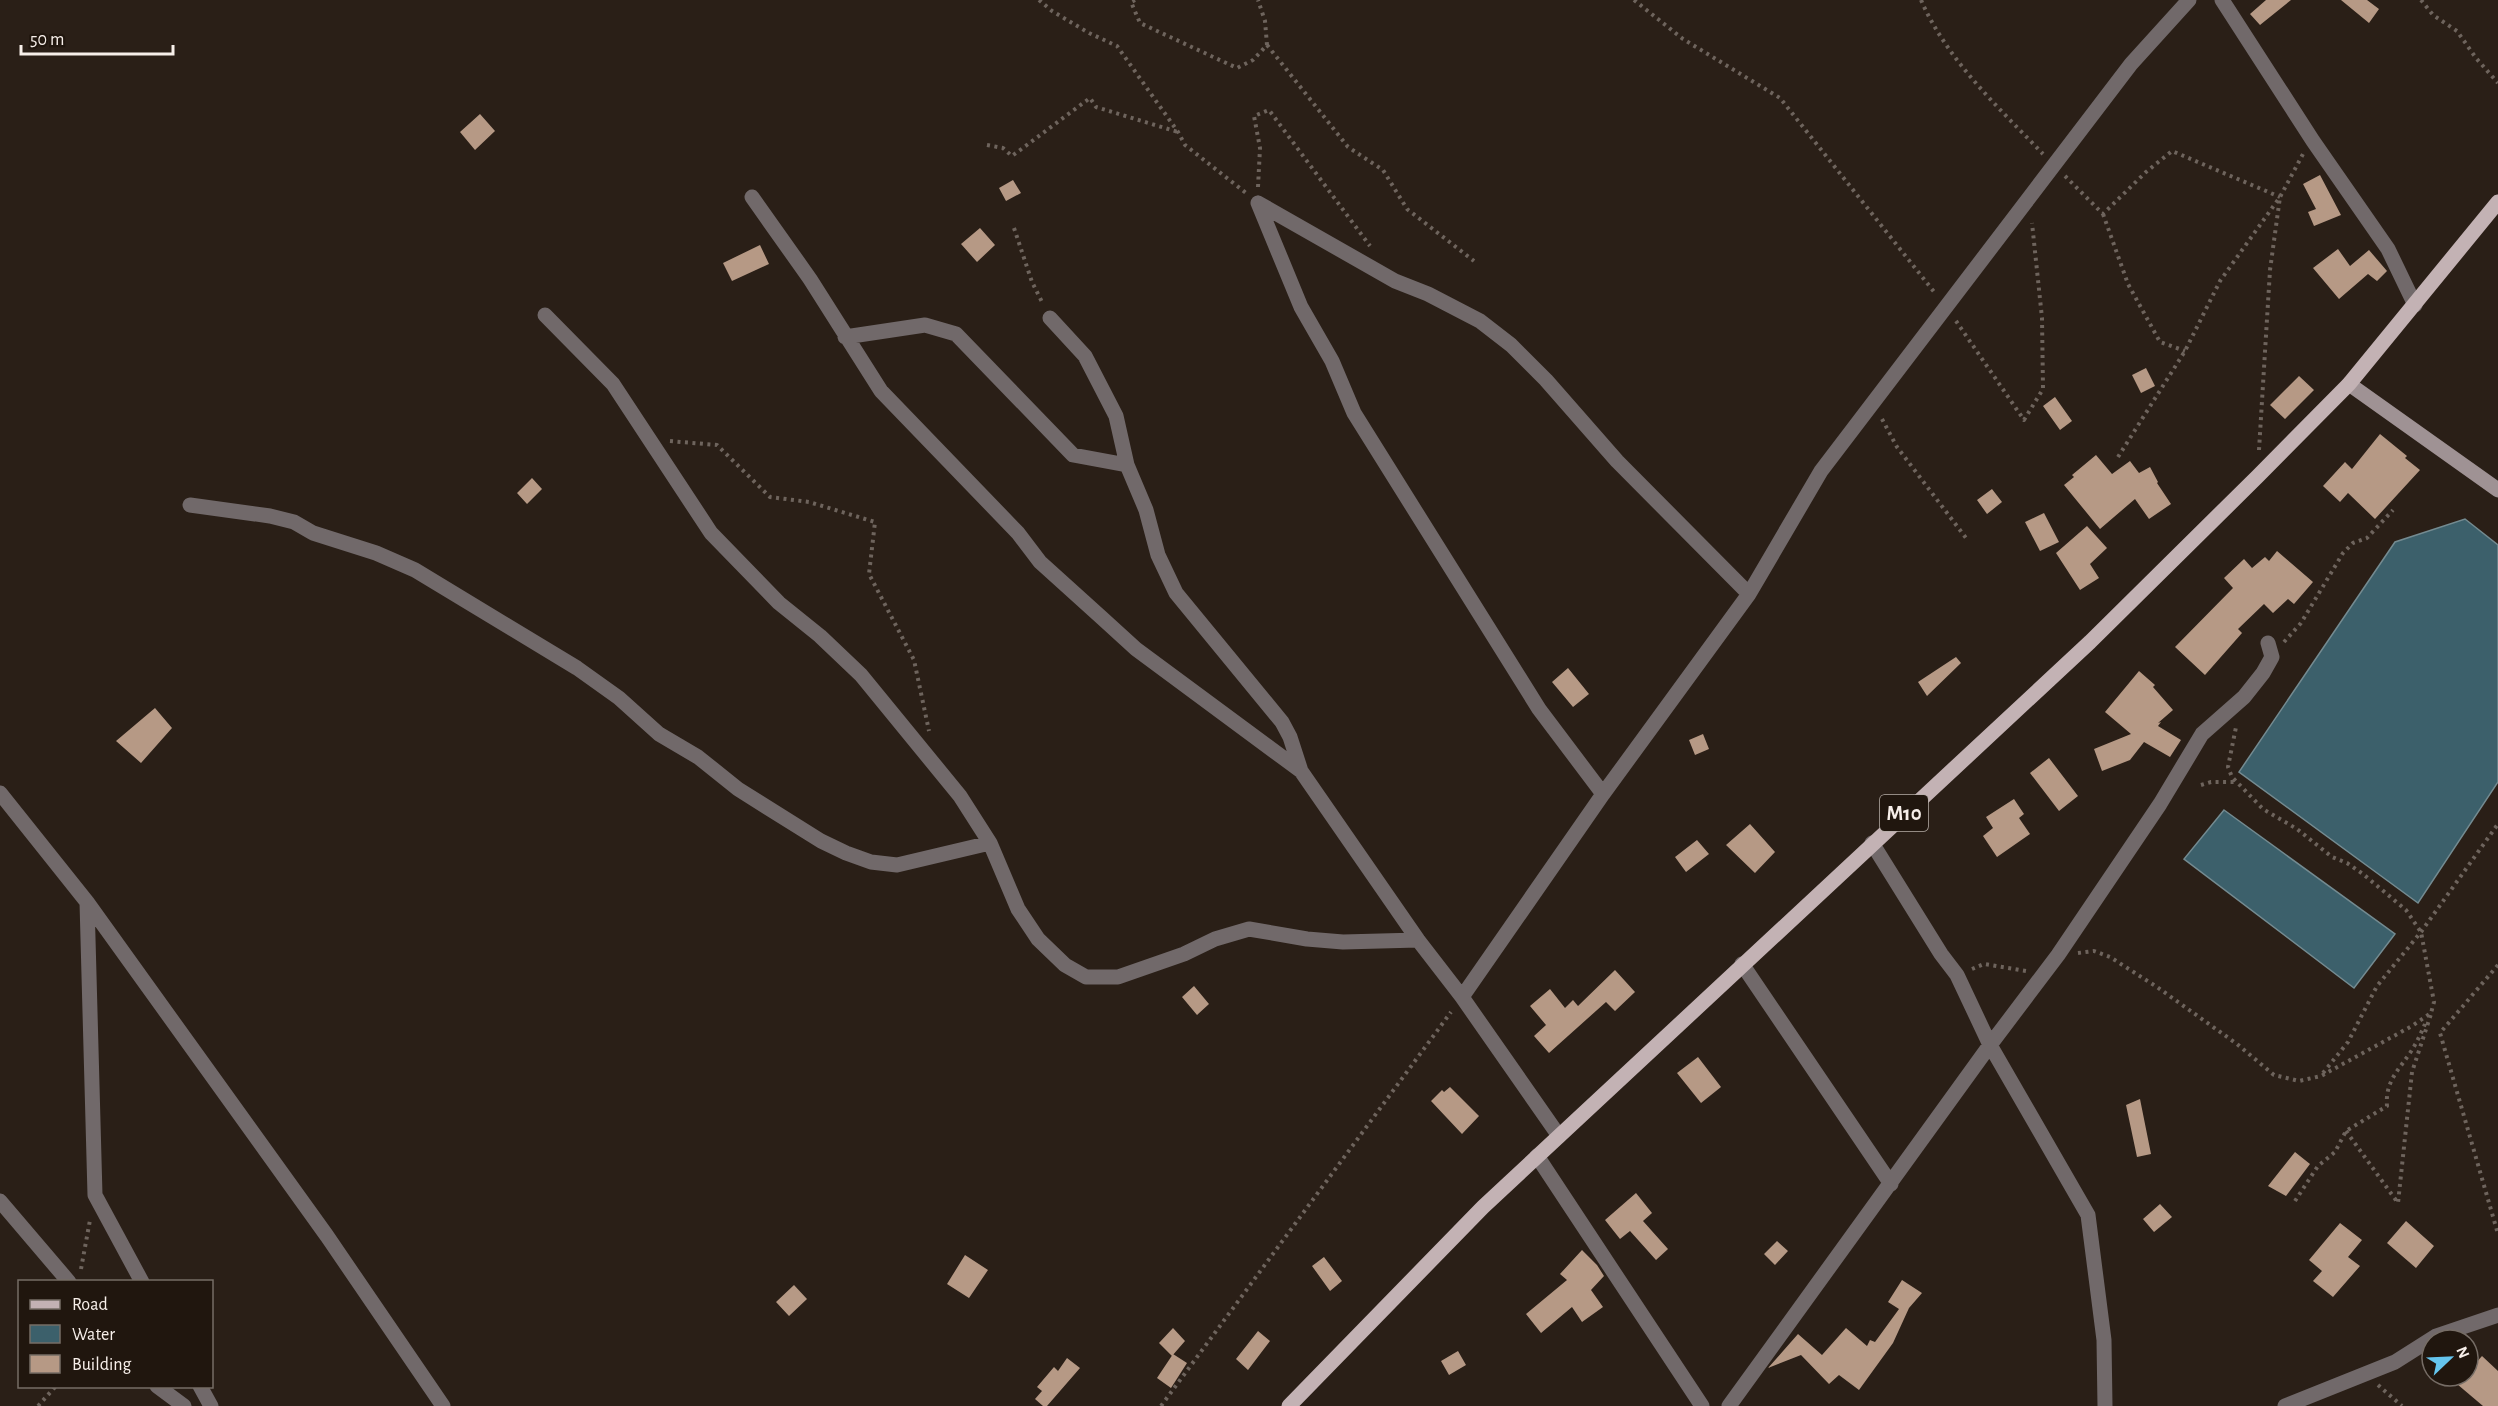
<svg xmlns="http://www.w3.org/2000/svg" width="2498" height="1406" viewBox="0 0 2498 1406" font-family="'Alegreya Sans',sans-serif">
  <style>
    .water { fill: #3c606b; stroke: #748b91; stroke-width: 1.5 }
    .building { fill: #b69985 }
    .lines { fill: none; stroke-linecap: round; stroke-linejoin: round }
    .path { stroke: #6e645d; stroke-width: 4; stroke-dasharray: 3 4.5; stroke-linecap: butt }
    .street { stroke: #71696a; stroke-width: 15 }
    .secondary { stroke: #9f9294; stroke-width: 15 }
    .primary { stroke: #c3b2b4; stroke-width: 15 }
    .labels { text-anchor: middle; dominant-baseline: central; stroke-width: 6; stroke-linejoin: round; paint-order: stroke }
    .shield { fill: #20160e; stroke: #b6aea8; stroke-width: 1.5 }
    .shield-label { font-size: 21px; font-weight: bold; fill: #f7efea }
  </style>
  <rect width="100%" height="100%" fill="#2a1f17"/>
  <path class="water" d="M2465 519 2498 545V782L2418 903 2239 772 2395 542Z
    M2224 810 2395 934 2354 988 2184 859Z"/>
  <path class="building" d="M2266 0H2291L2260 25 2250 14Z
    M2341 0H2367L2379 9 2369 23Z
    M480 114 495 131 475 150 460 132Z
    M2320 175 2341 215 2314 226 2308 212 2316 209 2303 184Z
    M1013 180 1021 193 1006 201 999 188Z
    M980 228 995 245 977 262 961 244Z
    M760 245 769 264 732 281 723 263Z
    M2338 249 2350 266 2369 250 2387 271 2377 281 2368 274 2339 299 2313 268Z
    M2146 368 2155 386 2141 393 2132 375Z
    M2299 376 2314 390 2285 419 2270 405Z
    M2055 397 2072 421 2060 430 2043 406Z
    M2380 434 2407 456 2405 458 2420 470 2375 519 2348 493 2340 502 2323 486 2345 462 2352 469Z
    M2096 455 2112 474 2130 461 2139 473 2150 467 2158 482 2157 483 2171 504 2149 519 2135 499 2100 529 2064 485 2074 477 2072 475Z
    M532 478 542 489 527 504 517 493Z
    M1992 489 2002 502 1987 514 1977 500Z
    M2044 513 2059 542 2040 551 2025 522Z
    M2087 526 2107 548 2090 564 2099 578 2080 590 2056 553Z
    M2277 551 2313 582 2294 604 2288 599 2273 613 2264 604 2238 629 2242 633 2205 675 2175 647 2233 588 2224 578 2244 559 2252 568 2265 557 2269 561Z
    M1956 657 1961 663 1927 696 1918 682Z
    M1568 668 1589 694 1573 707 1552 682Z
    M2139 671 2155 685 2153 687 2173 710 2158 723 2161 722 2158 726 2181 740 2170 757 2144 742 2130 760 2102 771 2094 749 2131 734 2105 712Z
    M155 708 172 728 141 763 116 741Z
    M1703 734 1709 749 1695 755 1689 740Z
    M2049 758 2078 796 2059 811 2030 773Z
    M2014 799 2024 814 2019 818 2030 834 1997 857 1983 836 1993 828 1986 817Z
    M1750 824 1775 852 1755 873 1726 845Z
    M1697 840 1709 854 1686 872 1675 857Z
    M1615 970 1635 992 1615 1011 1606 1002 1549 1053 1534 1036 1546 1025 1530 1006 1550 989 1565 1008 1573 1000 1578 1006Z
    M1194 986 1209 1004 1197 1015 1182 997Z
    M1698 1057 1721 1087 1701 1103 1677 1073Z
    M1450 1087 1479 1116 1462 1134 1431 1101 1442 1090 1444 1092Z
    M2140 1099 2151 1154 2137 1157 2126 1105Z
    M2295 1152 2310 1164 2286 1196 2268 1186Z
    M1636 1193 1652 1213 1643 1221 1668 1249 1656 1260 1630 1231 1620 1239 1605 1220Z
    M2160 1204 2172 1217 2154 1232 2143 1219Z
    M2406 1221 2434 1246 2416 1268 2387 1243Z
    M2340 1223 2362 1240 2348 1257 2360 1266 2333 1297 2313 1281 2322 1271 2309 1260Z
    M1777 1241 1788 1251 1775 1265 1764 1254Z
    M1582 1250 1597 1265 1604 1276 1591 1290 1603 1307 1582 1322 1572 1307 1541 1333 1526 1314 1567 1280 1560 1274Z
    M965 1255 988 1270 969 1298 947 1284Z
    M1324 1257 1342 1281 1330 1291 1312 1266Z
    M1902 1280 1922 1293 1909 1308 1893 1343 1859 1390 1839 1375 1829 1384 1801 1355 1768 1368 1798 1334 1822 1355 1846 1328 1867 1346 1870 1340 1875 1342 1899 1309 1888 1302Z
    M794 1285 807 1299 789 1316 776 1302Z
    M1173 1328 1185 1341 1172 1356 1159 1343Z
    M1258 1331 1270 1341 1248 1370 1236 1359Z
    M1458 1351 1466 1365 1449 1375 1441 1361Z
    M1173 1354 1187 1363 1171 1388 1157 1378Z
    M2482 1356 2498 1371V1406H2483L2457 1384 2464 1376H2468V1372Z
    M1067 1358 1080 1368 1047 1406H1043L1035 1399 1042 1391 1037 1387 1054 1367 1058 1371Z"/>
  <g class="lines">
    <path class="path" d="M1039 0 1052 11 1089 33 1117 46 1178 132 1185 145 1246 193
      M1135 0 1131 2 1140 23 1237 68 1253 60 1267 45 1265 21 1258 0
      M1634 0 1683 39 1780 98 1935 293
      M1921 0C1947 60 1998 107 2043 154
      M2421 0 2433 15 2457 31 2476 58 2498 83
      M1267 45 1348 147 1383 170 1407 209 1474 261
      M987 145 1003 148 1012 156 1090 98 1096 107 1178 132
      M2065 176 2103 214 2146 172 2172 151 2280 197
      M1258 187 1260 148 1254 116 1269 110 1370 246
      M2103 214 2128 284 2160 342 2185 351
      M1014 228 1032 282 1043 304
      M1956 321 2024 420 2043 389 2042 318 2032 223
      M1882 419 1897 447 1966 538
      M670 441 717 445 770 497 809 502 875 522 869 574 914 660 929 731
      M2259 450 2270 270 2280 197
      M2118 457 2185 351 2220 281 2280 197 2303 154
      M2284 642 2301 623 2343 553 2353 543 2367 538 2393 510
      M2201 785 2211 782H2235
      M2078 953 2094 951 2110 957 2157 987 2237 1044 2274 1075 2299 1081 2321 1076 2412 1026 2431 1013 2434 1002 2421 932 2406 910 2363 874 2347 863 2332 857 2297 829 2263 809 2232 777 2228 767 2236 727
      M2498 965 2440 1033 2498 1234
      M1972 969 1984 964 2026 971
      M2323 1073 2348 1042 2377 986 2421 932 2498 824
      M2346 1131 2398 1203 2412 1072 2431 1014
      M2295 1201 2318 1166 2335 1152 2346 1131 2387 1106C2385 1081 2399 1070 2412 1050 2417 1042 2421 1033 2425 1024
      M81 1269 90 1220
      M2378 1385 2402 1406
      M38 1406 56 1386
      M1161 1406 1451 1012"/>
    <path class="street" d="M2222 0 2313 141 2388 249 2415 305
      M752 197 810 279 881 391 1018 533 1040 562 1102 618 1136 649 1301 771 1418 940 1462 997
      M1258 203 1301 307 1332 361 1354 413 1539 709 1603 794
      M1258 203 1395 281 1428 294 1480 321 1511 345 1546 380 1617 461 1749 594
      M545 315 613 384 711 533 779 603 820 636 861 675 960 796 990 843
      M1050 318 1085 356 1116 416 1127 465 1146 510 1158 555 1176 593 1282 722 1290 737 1301 771
      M845 337 925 325 956 334 1073 455 1127 465
      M190 505 270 516 294 522 313 533 376 553 415 570 577 668 619 698 659 734 698 757 738 789 821 841 846 853 871 862 897 865 990 843 1018 909 1038 939 1065 965 1086 977H1118L1184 954 1215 939 1249 929 1307 939 1343 942 1418 940
      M0 793 87 902 327 1236 443 1406
      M1872 843 1941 954 1957 975 1990 1045 2088 1215 2104 1340 2105 1406
      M87 902 95 1195 142 1282
      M1742 964 1891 1184
      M1559 1136 1462 997 1603 794 1749 594 1821 471 2131 64 2189 0
      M1537 1156 1702 1406
      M0 1201 69 1282
      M157 1386 184 1406
      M200 1386 211 1406
      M1729 1406 1990 1045 2058 955 2160 804 2202 734 2244 697 2263 673 2272 657 2268 643
      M2285 1406 2395 1362 2436 1336 2498 1315"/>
    <path class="secondary" d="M2349 384 2498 490"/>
    <path class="primary" d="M1289 1406 1483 1207 2090 642 2258 476 2349 384 2498 202"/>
  </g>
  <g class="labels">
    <rect class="shield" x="1880" y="795" width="48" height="36" rx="4.5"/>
    <g class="shield-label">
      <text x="1904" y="813">M10</text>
    </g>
  </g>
  <rect x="18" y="1280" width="195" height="108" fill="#20160e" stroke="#766d66" stroke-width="1.5"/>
  <rect x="30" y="1300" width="30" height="9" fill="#c3b2b4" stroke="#766d66" stroke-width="1.5"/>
  <text x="72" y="1310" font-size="18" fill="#f7efea">Road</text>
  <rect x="30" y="1325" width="30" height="18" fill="#3c606b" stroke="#766d66" stroke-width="1.5"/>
  <text x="72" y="1340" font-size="18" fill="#f7efea">Water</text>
  <rect x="30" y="1355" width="30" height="18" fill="#b69985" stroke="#766d66" stroke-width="1.5"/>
  <text x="72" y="1370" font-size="18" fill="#f7efea">Building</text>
  <g transform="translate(2450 1358) rotate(67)"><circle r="28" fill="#20160e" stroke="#766d66" stroke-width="1.5"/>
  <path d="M0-4.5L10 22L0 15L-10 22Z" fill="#65c5ee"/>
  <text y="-9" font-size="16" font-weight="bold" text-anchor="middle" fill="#f7efea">N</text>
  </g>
  <path d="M21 45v9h152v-9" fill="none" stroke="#f7efea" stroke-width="3"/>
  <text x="30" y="45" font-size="18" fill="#f7efea" stroke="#20160e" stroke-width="4.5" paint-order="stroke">50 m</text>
</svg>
